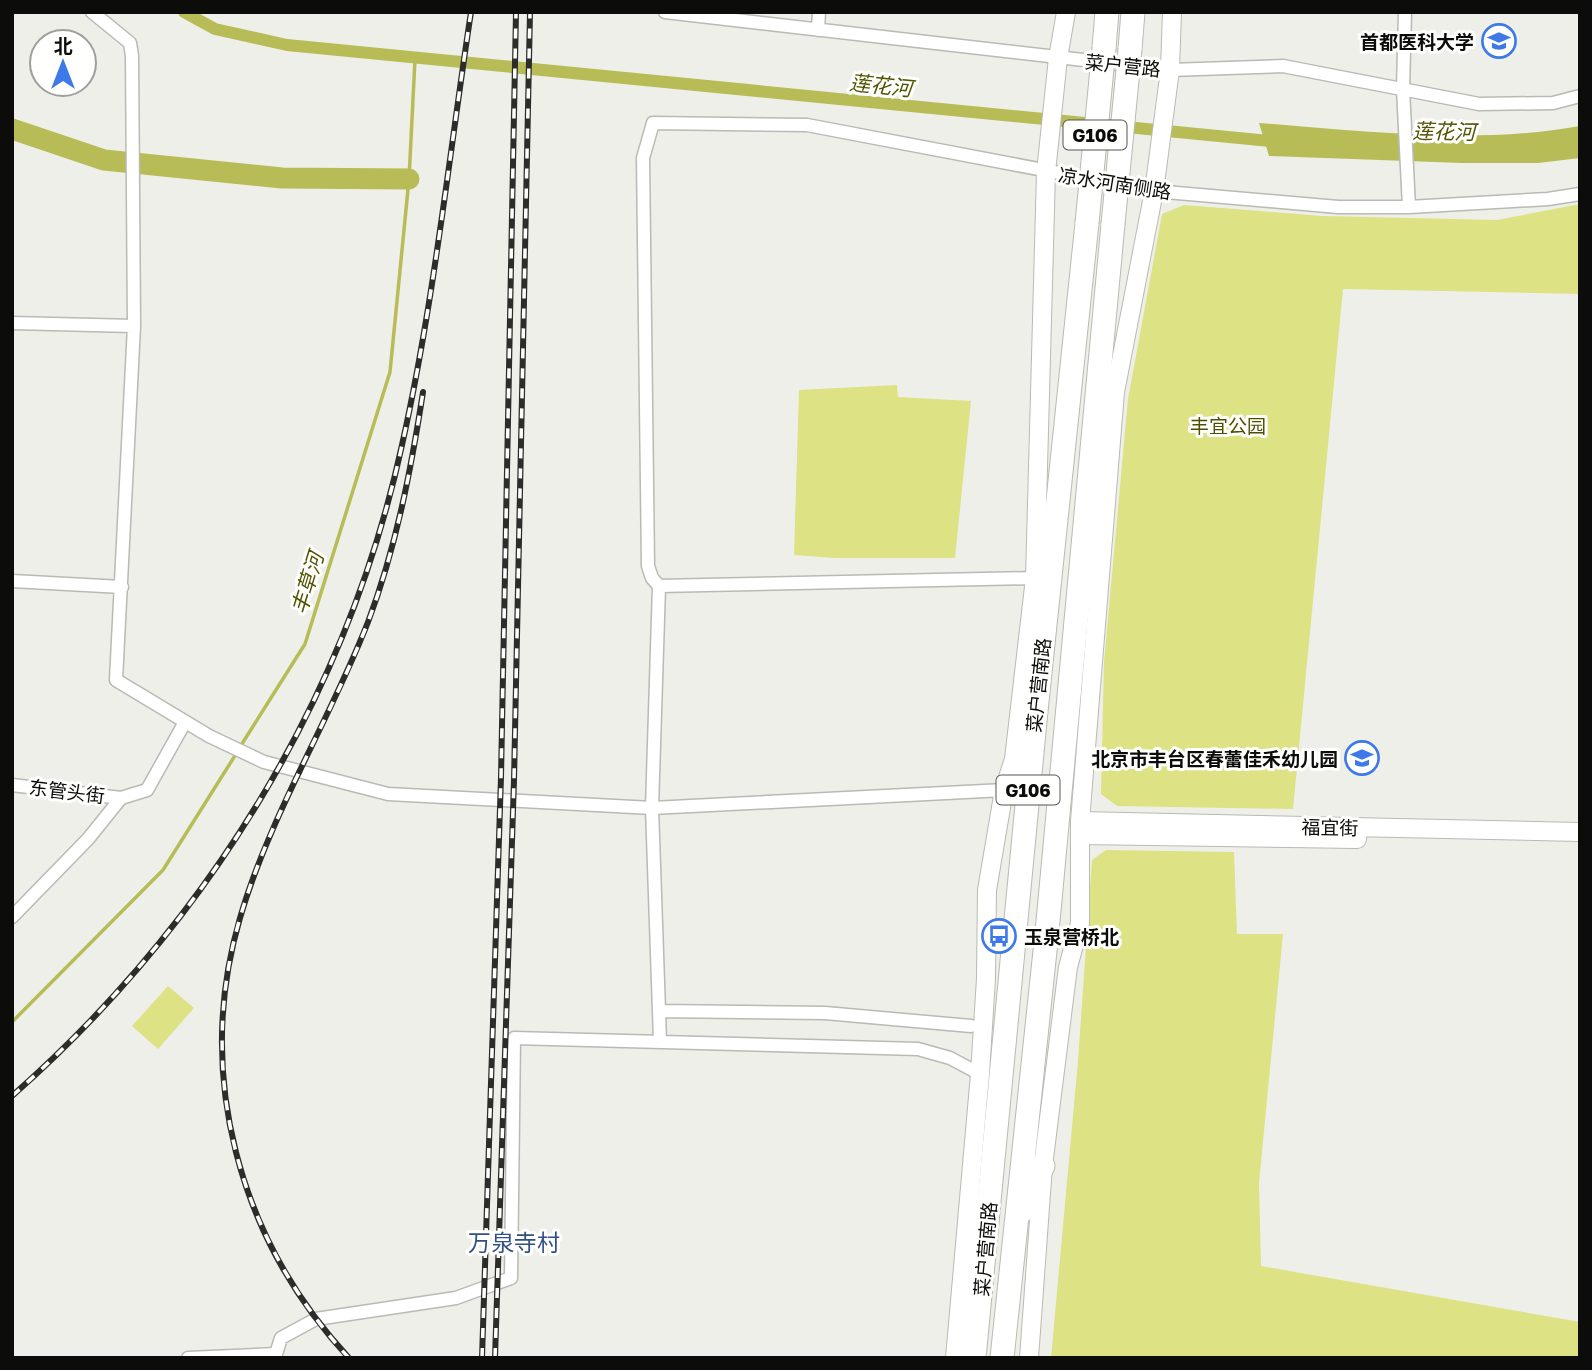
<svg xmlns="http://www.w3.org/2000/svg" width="1592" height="1370" viewBox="0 0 1592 1370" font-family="'Golos Text','Noto Sans SC',sans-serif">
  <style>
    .green { fill: #dde284 }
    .water { fill: #b7bc57 }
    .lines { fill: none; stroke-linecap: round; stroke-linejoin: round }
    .stream { stroke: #b7bc57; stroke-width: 3.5 }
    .canal { stroke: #b7bc57; stroke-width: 12 }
    .river { stroke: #b7bc57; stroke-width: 21 }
    .street-casing { stroke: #b9bab3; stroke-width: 15 }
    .secondary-casing { stroke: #b9bab3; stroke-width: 20 }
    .highway-casing { stroke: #b9bab3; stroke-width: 25 }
    .street { stroke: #fff; stroke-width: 12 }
    .secondary { stroke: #fff; stroke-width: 18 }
    .highway { stroke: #fff; stroke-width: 23 }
    .rail-casing { stroke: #2c2c29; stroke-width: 6 }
    .rail { stroke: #fffffe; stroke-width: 3.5; stroke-dasharray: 10; stroke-linecap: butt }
    .highway-bridge-casing { stroke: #b9bab3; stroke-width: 25; stroke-linecap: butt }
    .highway-bridge { stroke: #fff; stroke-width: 23 }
    .labels { text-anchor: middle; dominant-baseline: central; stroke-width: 6; stroke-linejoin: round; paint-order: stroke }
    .shield { fill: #fffffe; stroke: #555553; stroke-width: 2 }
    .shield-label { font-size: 18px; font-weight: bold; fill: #0c0c0a }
    .poi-label { font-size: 19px; font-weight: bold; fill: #0c0c0a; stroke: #fffffe; text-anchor: end }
    .street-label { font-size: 19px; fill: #0c0c0a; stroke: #fffffe }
    .park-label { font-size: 19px; fill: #4e5000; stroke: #fffffe }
    .water-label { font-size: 21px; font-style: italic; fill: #535505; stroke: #fffffe }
    .quarter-label { font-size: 23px; fill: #315088; stroke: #fffffe }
  </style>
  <rect width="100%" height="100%" fill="#eeefe8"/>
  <path class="green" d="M1580 204V294L1343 289 1293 809 1117 806 1101 794 1104 662 1128 399 1162 214 1184 205 1322 216 1497 220Z
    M897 385 898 397 971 401 955 558H835L794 555 799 390Z
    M1106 850 1234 852 1237 934H1283L1259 1183 1261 1266 1580 1322V1358H1051L1078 1061 1092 860Z
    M168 986 194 1008 158 1049 132 1026Z"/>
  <path class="water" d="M1259 123C1364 131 1475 145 1580 126V158L1538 163H1462L1269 156Z"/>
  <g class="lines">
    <path class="stream" d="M240 747 305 644 390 372 409 179 415 59
      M12 1022 163 870 236 754"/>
    <path class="canal" d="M184 12 215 29 287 45 1279 142"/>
    <path class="river" d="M12 129 104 160 282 178 409 179"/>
    <g class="street-casing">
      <path id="street" d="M92 12 130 43 132 56 134 326 116 680 209 736 264 762 388 794 652 808 1004 790
        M665 12 1170 70 1283 66 1479 104 1553 103 1580 96
        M1405 12 1403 89 1409 207
        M818 30 819 12
        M12 323 134 326
        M12 581 122 587
        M659 586 1035 578
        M12 785 121 798
        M12 917 88 839 121 798 147 790 185 722
        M659 1011 660 1042
        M971 1026 825 1013 659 1011 652 808 659 586 652 578 648 566 643 158 653 123 807 125 1154 191 1338 207H1409L1548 199 1580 194
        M188 1358 276 1354 281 1338 316 1319 456 1298 511 1278 514 1038 918 1049 950 1058 980 1074"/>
    </g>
    <g class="secondary-casing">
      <path id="secondary" d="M1080 821 1580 832
        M1081 835 1357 839
        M955 1358 980 1074 986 978 987 890 1004 790 1014 759 1035 578 1046 172 1058 58 1066 12
        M1029 1358 1043 1166 1068 967 1080 923V821L1115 392 1154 191 1170 70 1172 12"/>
    </g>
    <g class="highway-casing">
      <path id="highway" d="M1104 48 1107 12
        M1130 49 1133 12
        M1022 1211 1043 1166
        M974 1358 1036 711 1087 223
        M1002 1358 1047 932 1113 224"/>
    </g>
    <use href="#street" class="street"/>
    <use href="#secondary" class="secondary"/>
    <use href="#highway" class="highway"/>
    <g class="rail-casing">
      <path id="rail" d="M12 1096C206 925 347 698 402 445 434 302 449 156 471 12
        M349 1358C239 1239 194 1075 240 918 270 815 329 722 368 622 396 548 411 470 423 392
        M482 1358 501 777 516 12
        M495 1358 514 780 530 12"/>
    </g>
    <use href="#rail" class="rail"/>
    <g class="highway-bridge-casing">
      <path id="highway-bridge" d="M1087 223 1104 48
        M1113 224 1130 49"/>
    </g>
    <use href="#highway-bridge" class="highway-bridge"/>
  </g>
  <defs>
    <g id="university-ring" transform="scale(1.75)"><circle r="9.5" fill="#fffffe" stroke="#3d79e8" stroke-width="1.5"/><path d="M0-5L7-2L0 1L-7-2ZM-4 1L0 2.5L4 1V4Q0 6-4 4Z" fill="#3d79e8"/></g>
    <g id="school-ring" transform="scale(1.75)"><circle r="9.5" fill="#fffffe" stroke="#3d79e8" stroke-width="1.5"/><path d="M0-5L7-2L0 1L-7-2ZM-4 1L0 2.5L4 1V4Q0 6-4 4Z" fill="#3d79e8"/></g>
    <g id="bus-ring" transform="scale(1.75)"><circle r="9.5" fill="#fffffe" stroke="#3d79e8" stroke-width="1.5"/><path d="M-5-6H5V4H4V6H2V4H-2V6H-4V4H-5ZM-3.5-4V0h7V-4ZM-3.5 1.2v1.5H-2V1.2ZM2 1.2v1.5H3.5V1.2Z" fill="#3d79e8"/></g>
  </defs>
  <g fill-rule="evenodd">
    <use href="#university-ring" x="1499" y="41"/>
    <use href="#school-ring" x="1362" y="758"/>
    <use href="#bus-ring" x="999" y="936"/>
  </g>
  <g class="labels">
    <g class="shield">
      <rect x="1063.5" y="120.5" width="63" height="29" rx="5"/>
      <rect x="996.5" y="775.5" width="63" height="29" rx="5"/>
    </g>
    <g class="shield-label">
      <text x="1095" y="135">G106</text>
      <text x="1028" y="790">G106</text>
    </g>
    <g class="poi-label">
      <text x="1474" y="41">首都医科大学</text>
      <text x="1338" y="758">北京市丰台区春蕾佳禾幼儿园</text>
      <text x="1024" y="936" text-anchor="start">玉泉营桥北</text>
    </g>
    <g class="street-label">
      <text transform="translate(1123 65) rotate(6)">菜户营路</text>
      <text transform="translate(1115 183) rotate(9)">凉水河南侧路</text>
      <text transform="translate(1038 685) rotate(-84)">菜户营南路</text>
      <text transform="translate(67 791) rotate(7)">东管头街</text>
      <text transform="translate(1330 827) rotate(1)">福宜街</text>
      <text transform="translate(985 1249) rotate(-85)">菜户营南路</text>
    </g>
    <g class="park-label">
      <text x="1228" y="425">丰宜公园</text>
    </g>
    <g class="water-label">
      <text transform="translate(881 85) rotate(6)">莲花河</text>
      <text transform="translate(1444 131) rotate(1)">莲花河</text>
      <text transform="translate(307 583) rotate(-73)">丰草河</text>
    </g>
    <g class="quarter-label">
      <text x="514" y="1242">万泉寺村</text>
    </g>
  </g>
  <rect width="1592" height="1370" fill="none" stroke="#0c0c0a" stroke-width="28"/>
  <g transform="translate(63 63)"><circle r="33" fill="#fffffe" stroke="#9e9e9c" stroke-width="2"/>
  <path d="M0-5L12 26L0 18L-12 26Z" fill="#3d79e8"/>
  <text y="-10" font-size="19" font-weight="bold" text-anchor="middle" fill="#0c0c0a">北</text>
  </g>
</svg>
